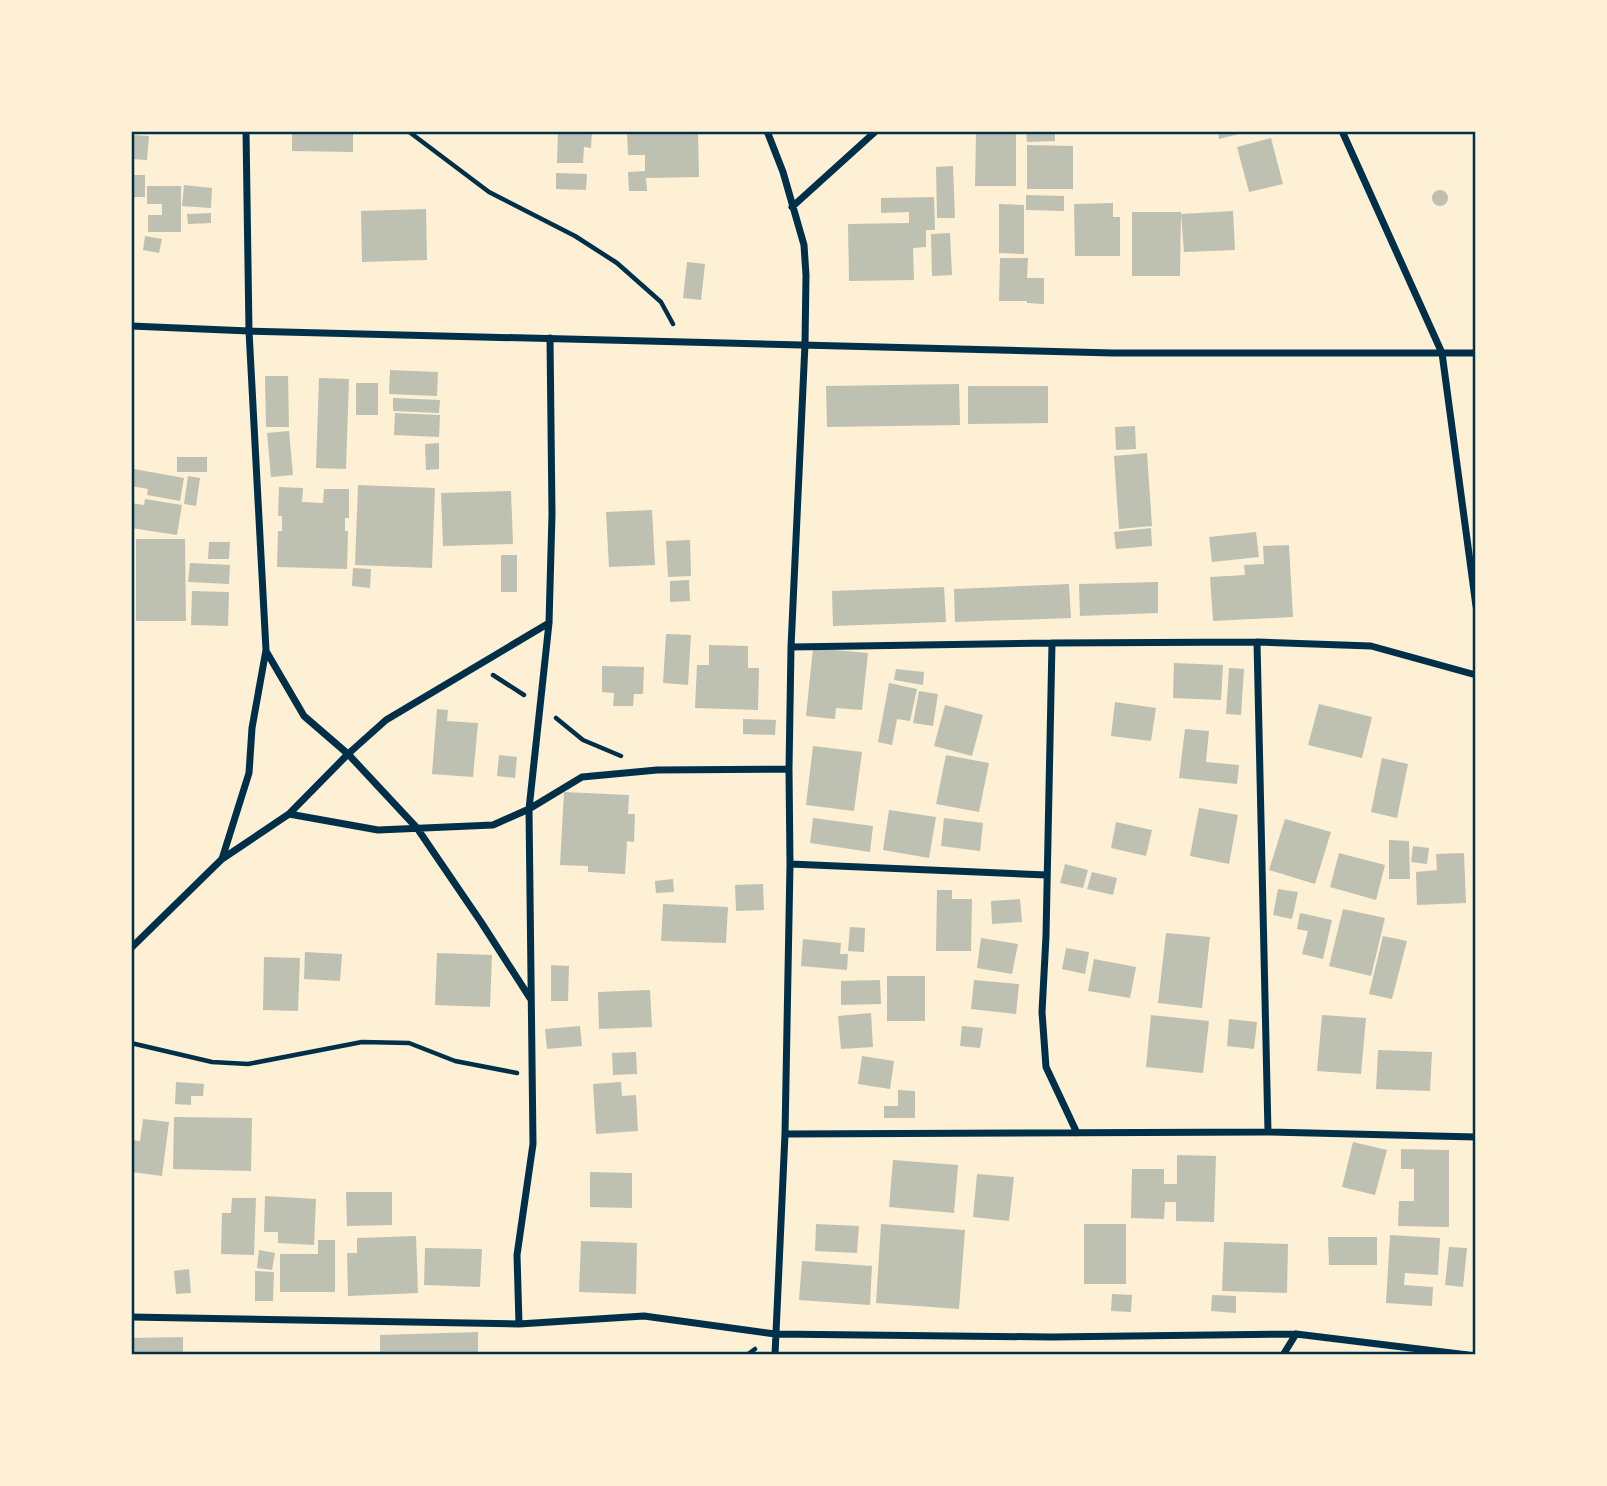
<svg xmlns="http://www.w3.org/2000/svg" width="1607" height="1486" viewBox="0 0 1607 1486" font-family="Jost,sans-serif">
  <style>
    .building { fill: #bec0b2 }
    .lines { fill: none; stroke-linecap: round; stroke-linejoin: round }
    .path { stroke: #003049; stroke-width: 4.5 }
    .minor { stroke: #003049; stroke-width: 7 }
    .neatline { fill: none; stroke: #003049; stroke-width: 2.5 }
  </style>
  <rect width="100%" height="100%" fill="#fdf0d5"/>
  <path class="building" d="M292 131H353V152L292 151Z
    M558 131H592L591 148 584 147 583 163H557Z
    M698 131 699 177 646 178 647 191H629L628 172 645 171V155H628L627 132Z
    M1026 131H1055V141L1027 142Z
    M1218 131H1247V132L1219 139Z
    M976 133H1016V186H975Z
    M132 135 149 136 147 160 131 159Z
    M1271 138 1283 184 1249 192 1237 147Z
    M1027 145 1073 146V189H1027Z
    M953 166 955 218H937L936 167Z
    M556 173 587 174 586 190 556 189Z
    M131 175H145V197H131Z
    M184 185 212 188 211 208 182 206Z
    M147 186H181V232H148V215H162V204H147Z
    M1432 198a8 8 0 1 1 16 0a8 8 0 1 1-16 0Z
    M1026 195 1064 196V211L1026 210Z
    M934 197 935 230H926V247L913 248 914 280 849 281 848 224 909 223V212L881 213V198Z
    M1113 203V217H1120V256H1075L1074 204Z
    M999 204 1024 205V254L999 253Z
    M426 209 427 260 362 262 361 211Z
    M1233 211 1235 250 1184 252 1181 214Z
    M1132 212H1181L1180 276H1132Z
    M211 213V223L188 224 187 214Z
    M950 233 952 275 932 276 931 234Z
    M145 236 162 239 159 253 143 250Z
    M1000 258H1028L1027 278H1044V304L1027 303V301H999Z
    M687 262 705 264 701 300 683 298Z
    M390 370 438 372 437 396 389 394Z
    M265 376H288L289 427H266Z
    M319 378 349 379 346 469 316 468Z
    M356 383H378V415H356Z
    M959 384 960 425 827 427 826 386Z
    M968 386H1048V423L968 424Z
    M393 398 440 400 439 413 393 411Z
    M395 413 440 415 439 437 394 435Z
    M1135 426 1136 449 1116 450 1115 427Z
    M289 431 293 475 271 477 267 433Z
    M439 443V469L426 470 425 444Z
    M1147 453 1152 526 1119 529 1114 456Z
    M177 457H207V472H177Z
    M134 469 184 478 180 501 147 495 148 489 131 486Z
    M188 476 200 478 196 506 184 504Z
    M358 485 435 488 432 568 355 565Z
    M279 487 303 488 302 502 323 503 324 489H349V518H345V531H348L347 569 277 567 278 531H282V516H278Z
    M511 491 513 544 443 546 441 493Z
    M145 499 182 505 177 535 131 528V503L144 505Z
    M652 510 655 565 609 567 606 512Z
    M1151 528 1152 546 1116 549 1114 532Z
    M1256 532 1259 557 1212 562 1209 537Z
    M136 539H185L186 621H136Z
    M690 540 691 576 668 577 666 541Z
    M209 542H230L229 559H208Z
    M1289 545 1293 617 1213 621 1210 577 1245 575 1244 565 1264 564 1263 546Z
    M501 555H517V592H501Z
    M190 563 230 565 229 584 188 582Z
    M353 568 371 569 370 588 352 586Z
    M689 580 690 601 670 602V581Z
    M1158 582V613L1080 616 1079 584Z
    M1069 584 1071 618 955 622 954 589Z
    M944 587 946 622 833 626 832 591Z
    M192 591 229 592 228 626 191 625Z
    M666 634 691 635 688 685 663 683Z
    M709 645 748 646V668H759L758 710 695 708 697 665H709Z
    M813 648 868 653 862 710 836 708 835 719 806 716Z
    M1174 663 1223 665 1221 700 1173 698Z
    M602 666 644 667 643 694H634L633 706H613L614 693 602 692Z
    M1229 668 1244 669 1241 715 1226 714Z
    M896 669 924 672 923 685 894 680Z
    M889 683 917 689 910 721 897 719 892 745 878 742Z
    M919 691 938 694 933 726 913 723Z
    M1115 702 1156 708 1151 741 1111 736Z
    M1319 704 1372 717 1362 758 1308 745Z
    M945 705 983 715 972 756 934 746Z
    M437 709 448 710 447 721 478 723 473 777 432 774Z
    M743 719 776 720 775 735 743 734Z
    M1185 729 1209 731 1206 762 1239 765 1237 784 1179 778Z
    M813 746 862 752 854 811 806 805Z
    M499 755 517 757 515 778 497 776Z
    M946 755 989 763 979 812 936 804Z
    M1382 758 1408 764 1397 818 1371 812Z
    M564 792 629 795 628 814H635L634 842 627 841 625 874 588 872V866L560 865Z
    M1199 808 1238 815 1229 864 1190 856Z
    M889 810 936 817 929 858 883 850Z
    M813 818 873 826 870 852 810 843Z
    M944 818 983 823 980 851 941 846Z
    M1285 819 1331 832 1315 884 1269 870Z
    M1116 822 1152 830 1146 856 1111 848Z
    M1389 840 1409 841 1410 879H1389Z
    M1413 846 1429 848 1427 864 1411 862Z
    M1339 853 1385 865 1376 900 1330 887Z
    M1464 853 1466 903 1417 905 1416 872 1437 870 1436 854Z
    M1065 864 1088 870 1083 888 1060 883Z
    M1092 872 1117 878 1113 895 1087 889Z
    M673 879 674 892 656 893 655 881Z
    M763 884 764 910 736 911 735 885Z
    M1278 889 1298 892 1292 919 1273 915Z
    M937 890H952V899H972L971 951H936Z
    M1020 899 1022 922 992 924 991 901Z
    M663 904 728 907 726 943 661 941Z
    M1343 909 1385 918 1371 976 1329 966Z
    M1300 913 1332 920 1323 959 1302 954 1308 931 1297 929Z
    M850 927 865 928 864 952 848 951Z
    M1166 933 1210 937 1202 1008 1158 1003Z
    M1383 936 1407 941 1392 999 1369 994Z
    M981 938 1018 944 1012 974 977 968Z
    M803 939 841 943 840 954H848L847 970 801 966Z
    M1066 948 1089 952 1085 974 1062 969Z
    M305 952 342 954 340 981 304 979Z
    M437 953 492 955 490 1007 435 1005Z
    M264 957 300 958 298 1011 263 1010Z
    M1094 959 1136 967 1130 998 1088 991Z
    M551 965 569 966 568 1001H551Z
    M887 976H925V1021H887Z
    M880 980 881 1004 841 1005V981Z
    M974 980 1019 984 1016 1014 971 1009Z
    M650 990 652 1027 599 1029 598 992Z
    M871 1013 873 1047 841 1049 838 1016Z
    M1151 1015 1209 1021 1203 1073 1146 1067Z
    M1322 1015 1366 1018 1361 1074 1317 1071Z
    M1229 1019 1257 1022 1254 1049 1227 1046Z
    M580 1026 582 1046 547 1049 545 1029Z
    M962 1026 983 1028 980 1048 960 1046Z
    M1378 1050 1432 1052 1430 1091 1376 1089Z
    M636 1052 637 1074 613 1075 612 1053Z
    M862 1056 894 1061 890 1089 858 1084Z
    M176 1082 204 1084 203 1096H191V1105L175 1104Z
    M621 1082 622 1096 636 1095 638 1131 596 1134 593 1084Z
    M898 1090 915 1091V1118H884V1106H898Z
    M174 1117 252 1118 251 1171 173 1169Z
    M143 1119 169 1122 162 1176 131 1172V1140L140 1141Z
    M1353 1142 1387 1150 1375 1195 1342 1187Z
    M1401 1149 1449 1150V1227L1398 1226 1399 1201H1414V1169H1401Z
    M1177 1155 1216 1156 1214 1222 1176 1221V1202H1165L1164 1219 1131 1218 1132 1169H1164V1184H1177Z
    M893 1160 958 1165 954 1213 889 1207Z
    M590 1172 632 1173V1208L590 1207Z
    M977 1174 1014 1177 1009 1221 973 1217Z
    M346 1192H392V1225L347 1226Z
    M265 1196 316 1199 314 1245 278 1243V1232H264Z
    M232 1198H256L254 1255 221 1254 222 1213H231Z
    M816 1224 859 1226 857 1253 815 1251Z
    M881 1224 965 1230 959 1309 876 1303Z
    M1084 1224H1126V1284H1084Z
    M1390 1235 1440 1238 1438 1275 1405 1273 1404 1285 1433 1287 1432 1306 1386 1303Z
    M416 1236 418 1293 348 1296 347 1253H357V1238Z
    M1328 1237H1377V1265H1329Z
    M318 1240H335V1292H280V1254H318Z
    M581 1241 637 1243 636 1294 579 1292Z
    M1224 1242 1288 1244 1287 1293 1222 1291Z
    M1449 1247 1467 1248 1463 1287 1445 1285Z
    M425 1248 482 1249 480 1287 424 1285Z
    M259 1250 275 1253 272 1270 257 1268Z
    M802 1261 872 1266 870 1305 799 1300Z
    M189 1269 191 1293 176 1294 174 1271Z
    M255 1271 274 1272 273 1301H255Z
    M1112 1294 1132 1295 1131 1312 1111 1311Z
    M1212 1295 1236 1296V1313L1211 1311Z
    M478 1332V1355H380V1335Z
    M183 1337V1352H198V1355H131V1338Z"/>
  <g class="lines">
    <path class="path" d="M408 131 489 192 575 236 617 263 661 302 673 324
      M493 675 524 695
      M556 718 583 740 621 756
      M131 1043 212 1062 248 1064 362 1042 409 1043 455 1061 517 1073
      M747 1355 755 1349"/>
    <path class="minor" d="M767 131 783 172 804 245 806 275 805 344 791 647 789 769 790 864 785 1134 775 1355
      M1342 131 1442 353 1476 606
      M792 207 876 131
      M131 326 249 331 1113 353H1476
      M1257 642 1268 1132
      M1052 643 1046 936 1042 1012 1046 1067 1077 1133
      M791 647 1052 643 1257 642 1371 646 1476 675
      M266 651 304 716 348 754 417 828 481 922 530 998
      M289 814 378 830 493 825 529 809 582 777 657 770 789 769
      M222 859 249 773 252 728 266 650 249 331 246 131
      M790 864 1047 875
      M131 948 222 859 289 814 348 754 386 720 549 623
      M785 1134 1268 1132 1476 1137
      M131 1317 519 1324 644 1316 775 1334 1051 1337 1296 1334 1468 1355
      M519 1324 517 1255 533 1144 529 809 549 623 552 514 550 338
      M1283 1355 1296 1334"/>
  </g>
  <rect width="1607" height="1486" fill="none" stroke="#fdf0d5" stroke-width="266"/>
  <rect x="133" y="133" width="1341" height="1220" class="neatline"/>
</svg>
